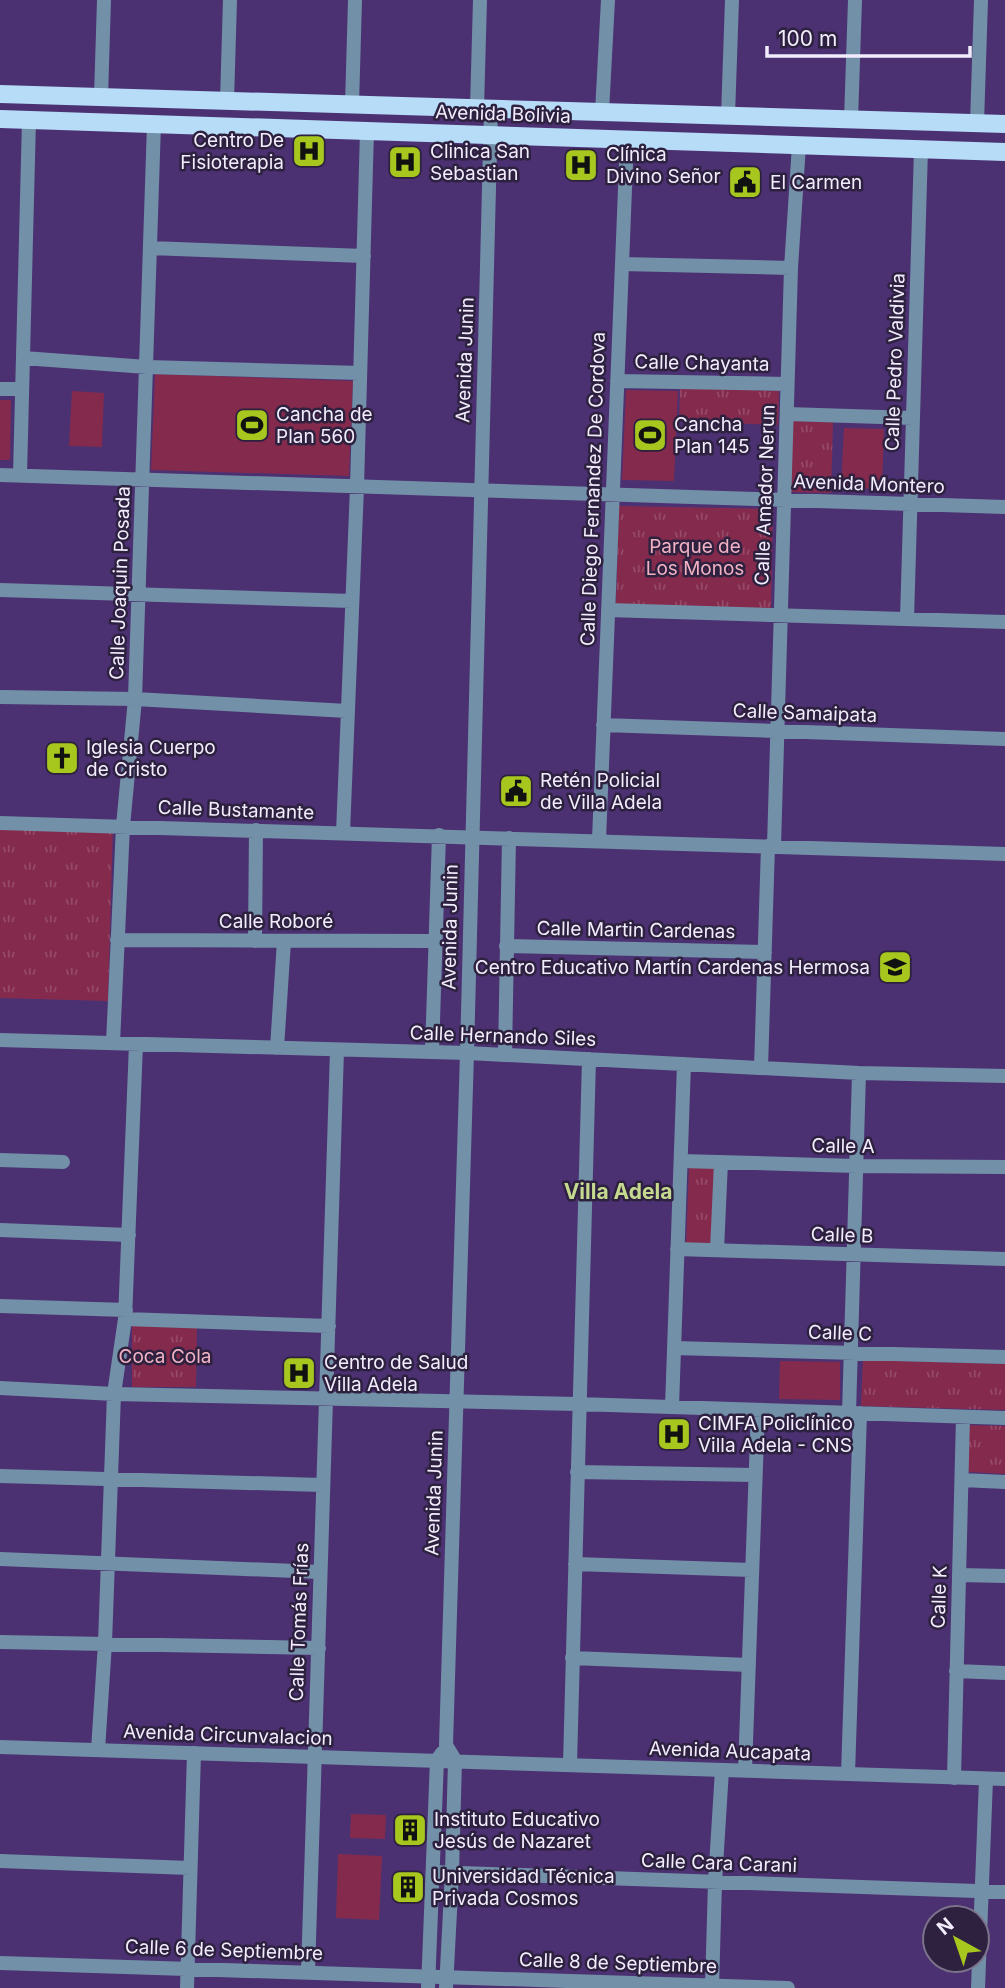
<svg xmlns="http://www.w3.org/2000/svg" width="1005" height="1988" viewBox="0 0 1005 1988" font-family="Inter,sans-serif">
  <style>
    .grass { fill: url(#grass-tufts) }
    .pitch { fill: #842b4d }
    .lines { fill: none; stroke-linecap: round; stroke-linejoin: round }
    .minor { stroke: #7291a8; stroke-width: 14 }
    .tertiary { stroke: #7291a8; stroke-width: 14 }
    .primary { stroke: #b6dcf8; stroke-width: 18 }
    .labels { text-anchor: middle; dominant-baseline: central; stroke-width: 5; stroke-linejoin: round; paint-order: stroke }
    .street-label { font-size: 19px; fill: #f2edfd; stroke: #2d213f }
    .poi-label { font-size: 19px; fill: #f2edfd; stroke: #2d213f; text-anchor: start }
    .park-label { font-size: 19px; fill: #f1b1c3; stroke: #2d213f }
    .neighbourhood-label { font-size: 21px; font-weight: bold; fill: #c6da8f; stroke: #2d213f }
  </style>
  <defs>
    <pattern id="grass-tufts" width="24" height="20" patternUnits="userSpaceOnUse" patternTransform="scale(1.75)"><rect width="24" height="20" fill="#842b4d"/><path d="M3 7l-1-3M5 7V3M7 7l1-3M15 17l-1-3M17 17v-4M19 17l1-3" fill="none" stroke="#964a68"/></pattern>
  </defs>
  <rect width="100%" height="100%" fill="#4c3172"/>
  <path class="grass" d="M680 387 779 391 778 425 679 421Z
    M792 421 833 422 831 493 790 492Z
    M619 506 773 509 771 609 616 605Z
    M0 820 113 825 108 1001 0 998Z
    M689 1168H715L712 1246 686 1244Z
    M132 1324H197L196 1387H132Z
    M863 1360 1005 1364V1410L861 1406Z
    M963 1425 1005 1426V1474L970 1472 966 1470Z"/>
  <path class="pitch" d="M155 374 353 381 349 476 151 470Z
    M626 390 678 391 674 481 622 480Z
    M72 391 104 393 102 447 69 446Z
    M0 400H11L10 460H0Z
    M844 428 884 429 882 489 841 488Z
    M780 1361 840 1362V1400L779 1399Z
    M351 1814 386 1815 385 1839 350 1838Z
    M338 1854 382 1856 379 1920 336 1918Z"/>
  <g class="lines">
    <path class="minor" d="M101 97 104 0
      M227 101 230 0
      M352 105 355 0
      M477 108 480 0
      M602 112 608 0
      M728 116 732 0
      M851 120 855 0
      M977 123 981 0
      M150 248 364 256
      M622 264 791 268
      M23 358 147 367 360 373
      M617 381 787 384
      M0 389H22
      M787 414 913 418
      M0 475 1005 507
      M20 475 29 120
      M0 590 352 601
      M608 610 1005 622
      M907 619 921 149
      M0 697 135 699 347 711
      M603 725 1005 739
      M0 823 1005 854
      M343 833 357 487 367 131
      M599 840 627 139
      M774 846 791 268 799 145
      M117 940 434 941
      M255 941 256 830
      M506 946 765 952
      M0 1040 467 1053 859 1073 1005 1076
      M113 1043 123 826 135 699 154 124
      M277 1048 284 941
      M432 1052 439 835
      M505 1055 509 838
      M761 1068 768 846
      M0 1160 63 1162
      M681 1161 856 1166 1005 1167
      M0 1230 129 1235
      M677 1249 1005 1259
      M717 1250 721 1162
      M0 1306 126 1310
      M125 1319 329 1326
      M674 1348 1005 1357
      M0 1388 114 1394 578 1404 1005 1418
      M672 1407 684 1064
      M849 1413 859 1073
      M577 1472 755 1475
      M0 1476 322 1485
      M962 1480 1005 1482
      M0 1559 320 1572
      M575 1564 752 1570
      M959 1575 1005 1576
      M0 1642 319 1648
      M572 1658 749 1665
      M956 1671 1005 1673
      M98 1750 105 1643 114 1394 125 1319 136 1044
      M570 1764 589 1059
      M745 1770 758 1410
      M848 1774 860 1413
      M954 1778 963 1417
      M0 1861 190 1868
      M433 1872 1005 1892
      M0 1963 788 1988
      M308 1972 337 1050
      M187 1988 194 1753
      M712 1988 715 1882 722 1770
      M978 1988 986 1779"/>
    <path class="tertiary" d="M0 1747 1005 1779
      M428 1988 437 1760 442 1753
      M446 1988 452 1873 455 1760 446 1745 467 1053 491 109"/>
    <path class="primary" d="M0 94 1005 124
      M0 119 1005 152"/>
  </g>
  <defs>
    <g id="hospital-square" transform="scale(1.75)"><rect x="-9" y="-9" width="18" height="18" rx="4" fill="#a7c71e" stroke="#2d213f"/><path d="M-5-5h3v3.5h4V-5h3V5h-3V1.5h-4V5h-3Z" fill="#111"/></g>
    <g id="civic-square" transform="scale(1.75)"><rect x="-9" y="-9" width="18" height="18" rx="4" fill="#a7c71e" stroke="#2d213f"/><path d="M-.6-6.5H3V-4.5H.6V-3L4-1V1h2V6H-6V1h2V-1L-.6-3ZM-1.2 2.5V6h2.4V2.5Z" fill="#111"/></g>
    <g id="stadium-square" transform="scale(1.75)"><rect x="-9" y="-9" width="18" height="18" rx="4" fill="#a7c71e" stroke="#2d213f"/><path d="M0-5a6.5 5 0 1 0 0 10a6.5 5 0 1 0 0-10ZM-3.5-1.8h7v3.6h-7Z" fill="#111"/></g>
    <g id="church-square" transform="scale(1.75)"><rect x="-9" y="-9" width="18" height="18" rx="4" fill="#a7c71e" stroke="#2d213f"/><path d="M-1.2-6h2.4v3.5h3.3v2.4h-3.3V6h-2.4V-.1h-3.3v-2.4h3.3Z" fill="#111"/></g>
    <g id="school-square" transform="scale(1.75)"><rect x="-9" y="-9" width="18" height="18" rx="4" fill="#a7c71e" stroke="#2d213f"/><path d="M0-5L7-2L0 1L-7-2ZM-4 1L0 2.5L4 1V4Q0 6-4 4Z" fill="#111"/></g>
    <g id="building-square" transform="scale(1.75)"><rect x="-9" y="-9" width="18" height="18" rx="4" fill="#a7c71e" stroke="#2d213f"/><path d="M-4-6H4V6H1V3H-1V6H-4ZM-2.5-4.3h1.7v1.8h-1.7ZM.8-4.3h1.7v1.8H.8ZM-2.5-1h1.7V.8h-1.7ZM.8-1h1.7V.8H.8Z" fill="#111"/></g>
  </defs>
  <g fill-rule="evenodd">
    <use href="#hospital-square" x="309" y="151"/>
    <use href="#hospital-square" x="405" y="162"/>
    <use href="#hospital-square" x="581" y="165"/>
    <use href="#civic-square" x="745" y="182"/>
    <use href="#stadium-square" x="252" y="425"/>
    <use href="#stadium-square" x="650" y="435"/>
    <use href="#church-square" x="62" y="758"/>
    <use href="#civic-square" x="516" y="791"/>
    <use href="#school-square" x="895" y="967"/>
    <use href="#hospital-square" x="299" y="1373"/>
    <use href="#hospital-square" x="674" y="1434"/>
    <use href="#building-square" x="410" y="1830"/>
    <use href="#building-square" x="408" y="1887"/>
  </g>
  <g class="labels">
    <g class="street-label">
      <text transform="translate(503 114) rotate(2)">Avenida Bolivia</text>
      <text transform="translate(465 360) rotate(-88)">Avenida Junin</text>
      <text transform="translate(895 362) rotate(-88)">Calle Pedro Valdivia</text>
      <text transform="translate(702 363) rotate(1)">Calle Chayanta</text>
      <text transform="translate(869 484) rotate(2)">Avenida Montero</text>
      <text transform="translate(593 489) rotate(-88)">Calle Diego Fernandez De Cordova</text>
      <text transform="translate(765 495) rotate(-88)">Calle Amador Nerun</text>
      <text transform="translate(120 583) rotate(-88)">Calle Joaquin Posada</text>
      <text transform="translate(805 713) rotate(2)">Calle Samaipata</text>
      <text transform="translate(236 810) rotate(2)">Calle Bustamante</text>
      <text x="276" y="921">Calle Roboré</text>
      <text transform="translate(450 927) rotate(-89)">Avenida Junin</text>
      <text transform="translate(636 930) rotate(1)">Calle Martin Cardenas</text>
      <text transform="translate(503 1036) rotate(2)">Calle Hernando Siles</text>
      <text transform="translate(843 1146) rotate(1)">Calle A</text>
      <text transform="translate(842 1235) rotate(2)">Calle B</text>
      <text transform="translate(840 1333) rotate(2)">Calle C</text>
      <text transform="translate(434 1493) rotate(-88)">Avenida Junin</text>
      <text transform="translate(939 1597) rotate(-88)">Calle K</text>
      <text transform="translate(299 1622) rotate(-88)">Calle Tomás Frías</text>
      <text transform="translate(228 1735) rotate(2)">Avenida Circunvalacion</text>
      <text transform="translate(730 1751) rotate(2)">Avenida Aucapata</text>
      <text transform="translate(719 1863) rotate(2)">Calle Cara Carani</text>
      <text transform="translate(224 1950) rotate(2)">Calle 6 de Septiembre</text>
      <text transform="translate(618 1963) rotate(2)">Calle 8 de Septiembre</text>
    </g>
    <g class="poi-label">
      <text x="284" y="140" text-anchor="end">Centro De<tspan x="284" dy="22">Fisioterapia</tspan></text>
      <text x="430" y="151">Clinica San<tspan x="430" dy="22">Sebastian</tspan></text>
      <text x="606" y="154">Clínica<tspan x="606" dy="22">Divino Señor</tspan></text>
      <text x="770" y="182">El Carmen</text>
      <text x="276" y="414">Cancha de<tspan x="276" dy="22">Plan 560</tspan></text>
      <text x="674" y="424">Cancha<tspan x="674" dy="22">Plan 145</tspan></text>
      <text x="86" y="747">Iglesia Cuerpo<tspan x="86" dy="22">de Cristo</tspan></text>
      <text x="540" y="780">Retén Policial<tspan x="540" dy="22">de Villa Adela</tspan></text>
      <text x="870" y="967" text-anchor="end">Centro Educativo Martín Cardenas Hermosa</text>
      <text x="324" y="1362">Centro de Salud<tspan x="324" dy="22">Villa Adela</tspan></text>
      <text x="698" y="1423">CIMFA Policlínico<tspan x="698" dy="22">Villa Adela - CNS</tspan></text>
      <text x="434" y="1819">Instituto Educativo<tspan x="434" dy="22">Jesús de Nazaret</tspan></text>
      <text x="432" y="1876">Universidad Técnica<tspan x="432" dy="22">Privada Cosmos</tspan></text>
    </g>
    <g class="park-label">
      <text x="695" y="546">Parque de<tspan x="695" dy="22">Los Monos</tspan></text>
      <text x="165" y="1356">Coca Cola</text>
    </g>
    <g class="neighbourhood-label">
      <text x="618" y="1191">Villa Adela</text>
    </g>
  </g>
  <g transform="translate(956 1939) rotate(320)"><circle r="33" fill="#2d213f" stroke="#7c738b" stroke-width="2"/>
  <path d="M0-5L12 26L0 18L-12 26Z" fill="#a7c71e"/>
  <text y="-10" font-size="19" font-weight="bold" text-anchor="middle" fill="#f2edfd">N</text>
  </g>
  <path d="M767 46v10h203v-10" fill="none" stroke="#f2edfd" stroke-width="3.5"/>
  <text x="778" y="46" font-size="21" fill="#f2edfd" stroke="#2d213f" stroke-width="5" paint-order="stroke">100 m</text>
</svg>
